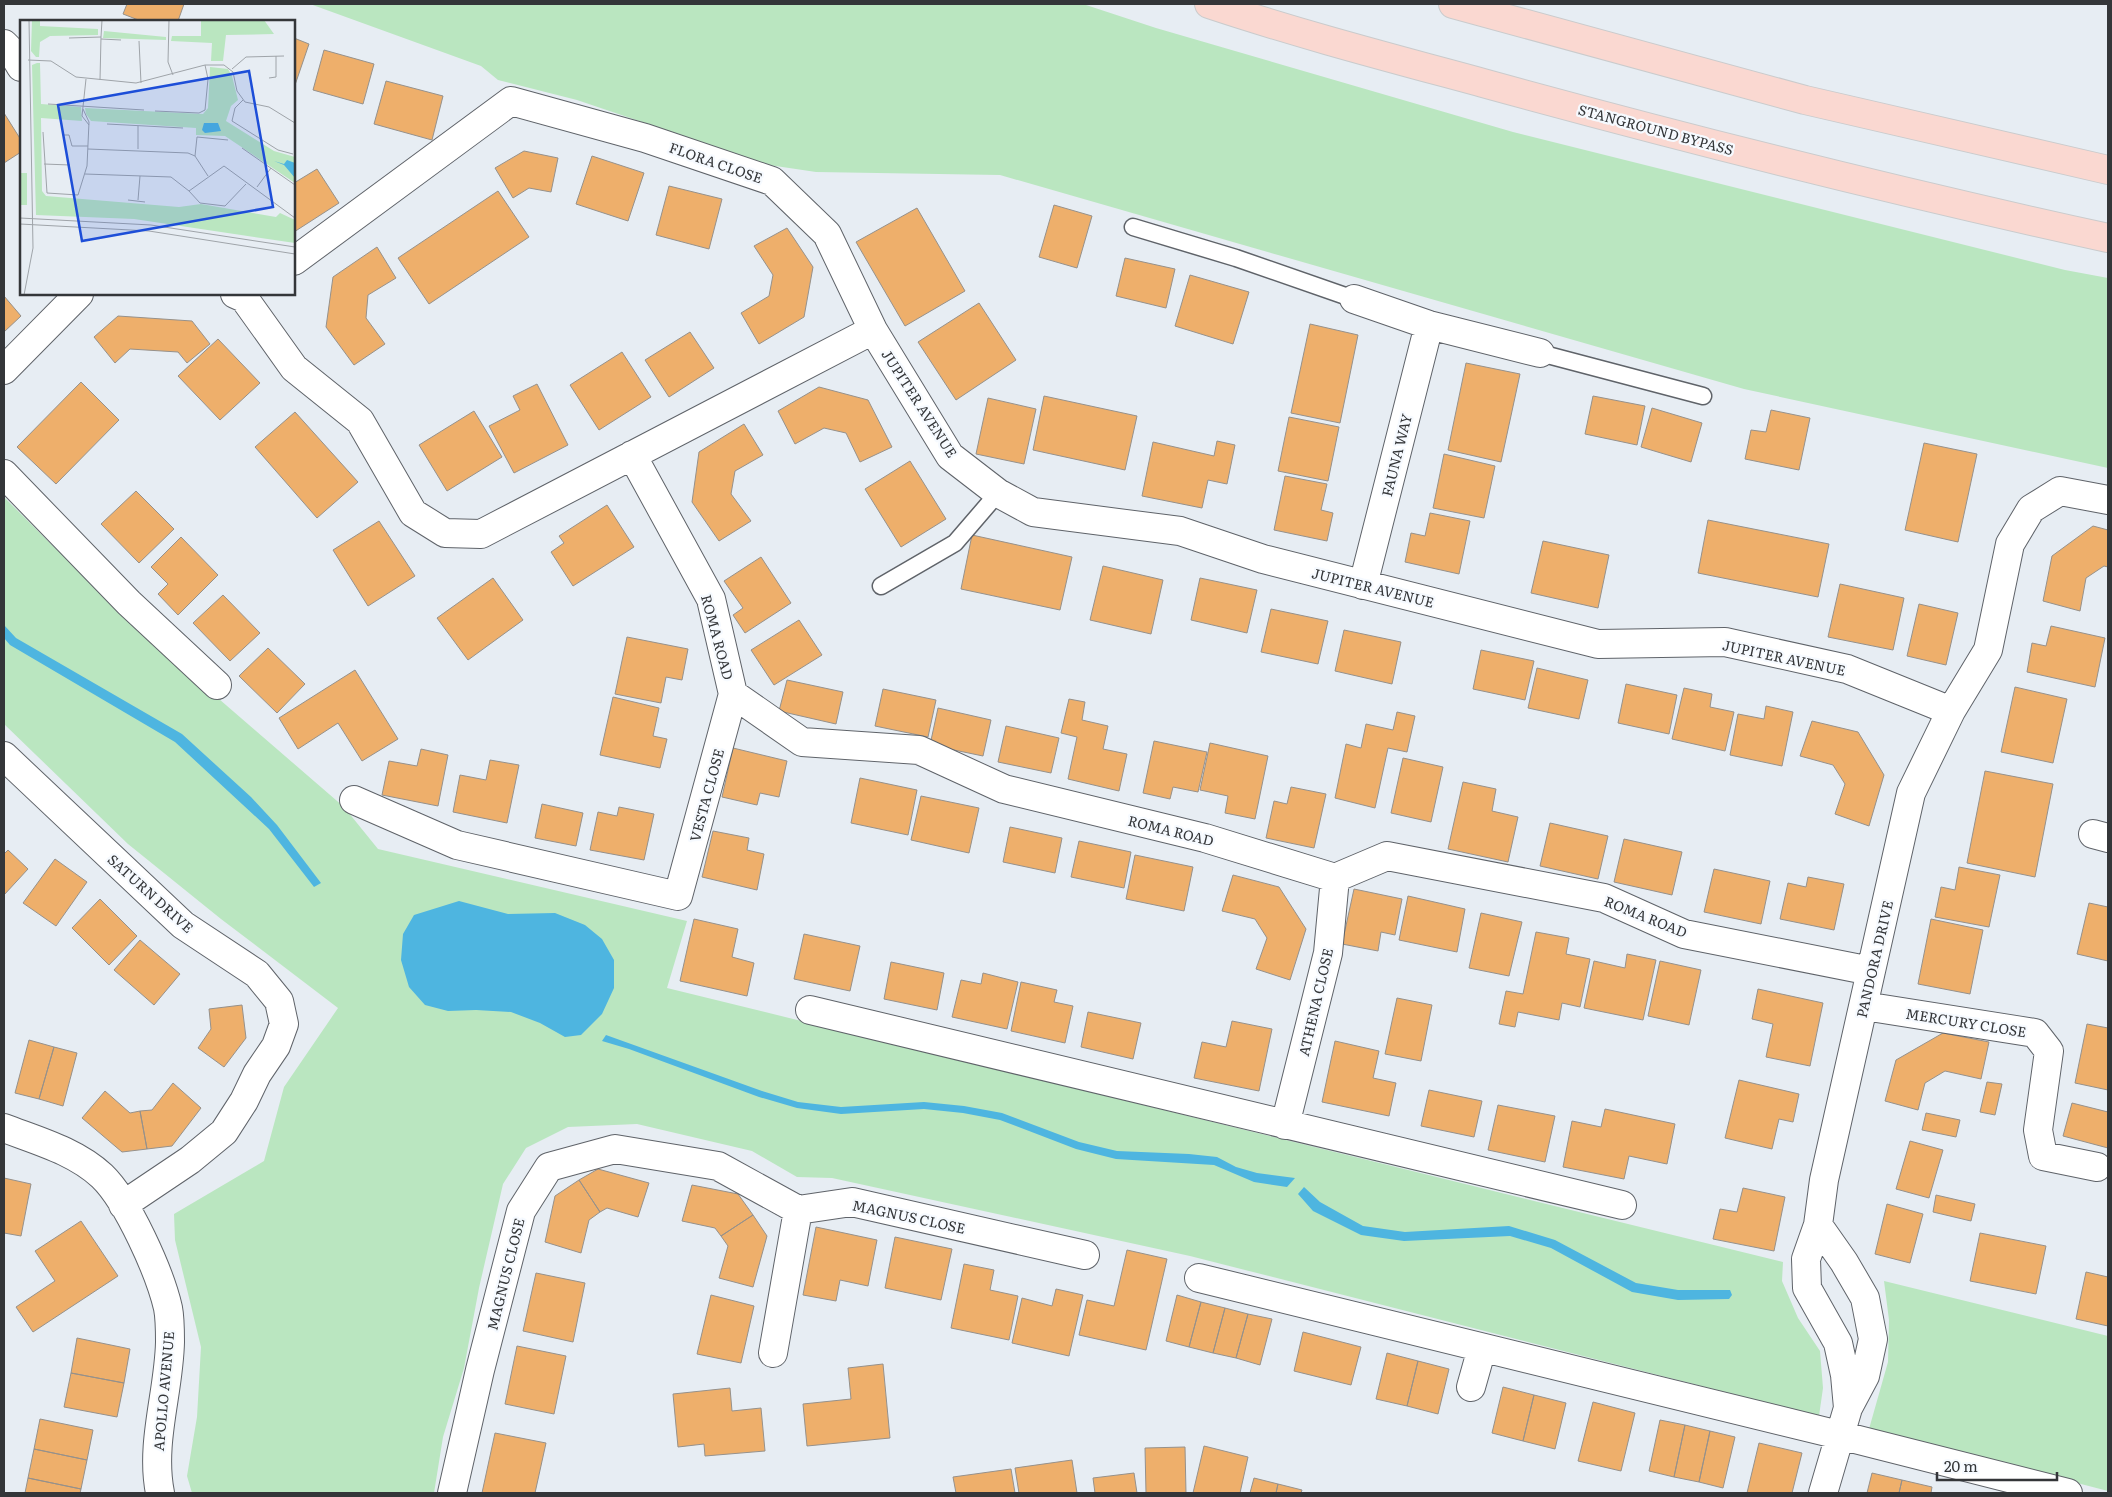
<svg xmlns="http://www.w3.org/2000/svg" width="2112" height="1497" viewBox="0 0 2112 1497" font-family="Literata,serif">
  <style>
    .green { fill: #bae6c0 }
    .water { fill: #4eb5e0 }
    .building { fill: #eeaf6b; stroke: #96918b }
    .lines { fill: none; stroke-linecap: round; stroke-linejoin: round }
    .lane-casing { stroke: #5f6369; stroke-width: 19 }
    .street-casing { stroke: #5f6369; stroke-width: 30 }
    .primary-casing { stroke: #cacbcc; stroke-width: 30 }
    .lane { stroke: #fff; stroke-width: 16 }
    .street { stroke: #fff; stroke-width: 28 }
    .primary { stroke: #fad8d1; stroke-width: 28 }
    .labels { text-anchor: middle; dominant-baseline: central; stroke-width: 4.5; stroke-linejoin: round; paint-order: stroke }
    .street-label { font-size: 14px; fill: #343639; stroke: #f6faff }
    .inset-road { fill: none; stroke: #9fa4a9; stroke-width: 1 }
    .view { fill: #1d4ed8; fill-opacity: 0.15; stroke: #1d4ed8; stroke-width: 2.5 }
    .inset-edge { fill: none; stroke: #343639; stroke-width: 2.5 }
  </style>
  <rect width="100%" height="100%" fill="#e7edf3"/>
  <path class="green" d="M310 4H1083L1156 28 1513 132 2065 270 2108 278V468L1744 389 1000 175 816 172 769 165 577 100 498 80 481 66Z
    M4 497 52 545 219 699 344 807 378 849 687 921 667 988 1783 1262 1782 1281 1798 1318 1820 1351 1823 1388 1819 1416 1190 1256 832 1178 797 1177 752 1151 637 1124 568 1127 526 1148 503 1184 479 1288 464 1368 443 1437 434 1493H192L187 1476 197 1417 201 1347 175 1240 174 1214 264 1161 284 1087 338 1008 221 919 128 844 4 724Z
    M1884 1281 2108 1336V1491L1869 1429 1888 1362 1889 1320Z"/>
  <path class="water" d="M4 625 16 638 182 734 251 797 277 825 321 883 314 887 269 829 175 742 10 645 4 638Z
    M459 901 508 914 555 913 585 925 602 939 614 960V988L602 1014 581 1035 565 1037 540 1023 511 1012 476 1010 448 1011 425 1005 409 987 401 960 403 934 414 915Z
    M606 1035 762 1091 798 1102 841 1107 924 1102 964 1106 1002 1113 1079 1142 1117 1151 1189 1154 1217 1157 1236 1167 1257 1173 1295 1178 1287 1187 1254 1182 1214 1165 1116 1159 1076 1149 1000 1120 963 1113 924 1109 841 1114 797 1108 759 1097 629 1049 602 1041Z
    M1304 1187 1320 1202 1363 1226 1405 1232 1509 1226 1555 1240 1636 1283 1678 1290H1730L1732 1295 1729 1299 1678 1300 1632 1292 1551 1248 1510 1236 1404 1241 1361 1235 1313 1211 1298 1194Z"/>
  <path class="building" d="M127 4H184L178 21H141L123 14Z
    M294 38 309 44 295 85H294Z
    M324 50 374 64 363 104 313 90Z
    M386 81 443 96 432 140 374 124Z
    M4 113 21 140V152L4 163Z
    M524 151 558 158 551 192 529 188 513 198 495 168Z
    M592 156 644 173 628 221 576 204Z
    M317 169 339 203 294 232V183Z
    M669 186 722 199 709 249 656 235Z
    M498 191 529 237 429 304 398 258Z
    M1054 205 1092 216 1077 268 1039 257Z
    M917 208 965 291 905 326 856 242Z
    M787 228 813 267 804 317 759 344 741 313 769 296 773 275 754 246Z
    M377 247 396 278 368 295 366 318 385 344 354 365 326 327 333 277Z
    M1125 258 1175 269 1166 308 1116 296Z
    M1190 275 1249 292 1233 344 1175 326Z
    M4 296 21 316 4 332Z
    M979 303 1016 360 956 400 918 342Z
    M118 316 192 321 210 344 187 363 178 352 130 349 115 363 94 337Z
    M1310 324 1358 335 1340 423 1291 413Z
    M690 332 714 368 669 397 645 360Z
    M218 339 260 383 220 420 178 376Z
    M622 352 651 397 599 430 570 385Z
    M1466 363 1520 374 1501 462 1448 450Z
    M81 382 119 420 56 484 17 447Z
    M537 384 568 445 514 473 489 426 520 410 513 396Z
    M819 387 868 400 892 447 860 462 846 433 824 428 795 444 778 411Z
    M1044 396 1137 416 1125 470 1033 450Z
    M1593 396 1645 406 1637 445 1585 434Z
    M988 398 1036 409 1024 464 976 454Z
    M1652 408 1702 423 1691 462 1641 447Z
    M1771 410 1810 418 1799 470 1745 459 1751 430 1766 432Z
    M474 411 502 457 447 491 419 445Z
    M295 412 358 482 317 518 255 447Z
    M1289 417 1339 427 1328 481 1278 471Z
    M744 424 763 455 735 471 731 494 751 521 719 541 692 502 699 452Z
    M1217 441 1235 445 1227 484 1208 480 1202 508 1142 496 1153 442 1214 456Z
    M1924 443 1977 454 1958 542 1905 530Z
    M1444 454 1495 466 1484 518 1433 508Z
    M910 461 946 519 901 547 865 489Z
    M1285 476 1327 484 1321 510 1333 513 1327 541 1274 530Z
    M136 491 174 529 139 563 101 524Z
    M607 505 634 547 573 586 551 552 564 543 559 536Z
    M1430 513 1470 521 1459 574 1405 562 1411 533 1425 536Z
    M1708 520 1829 544 1818 597 1698 573Z
    M379 521 415 576 368 606 333 550Z
    M2093 526 2108 530V567L2104 566 2086 578 2080 611 2043 601 2052 556Z
    M972 535 1072 557 1060 610 961 589Z
    M181 537 218 575 178 615 158 594 168 584 151 567Z
    M1543 541 1609 555 1598 608 1531 593Z
    M761 557 791 603 745 633 733 615 743 608 724 581Z
    M1103 566 1163 580 1151 634 1090 620Z
    M493 578 523 620 468 660 437 618Z
    M1200 578 1257 590 1247 633 1191 620Z
    M1840 584 1904 598 1893 650 1828 637Z
    M223 595 260 633 230 661 193 623Z
    M1919 604 1958 613 1946 665 1907 656Z
    M1271 609 1328 621 1318 664 1261 652Z
    M799 620 822 655 774 685 751 650Z
    M2051 626 2105 638 2095 687 2027 672 2032 643 2046 646Z
    M1344 630 1401 642 1392 684 1335 671Z
    M627 637 688 649 682 680 666 677 661 703 615 694Z
    M268 648 305 684 277 713 239 676Z
    M1481 650 1534 661 1525 700 1473 689Z
    M1537 668 1588 680 1579 719 1528 708Z
    M355 670 398 739 362 761 338 723 298 749 279 718Z
    M787 680 843 692 836 724 779 711Z
    M1626 684 1677 695 1669 734 1618 723Z
    M2015 687 2067 699 2053 763 2001 752Z
    M1684 688 1712 694 1710 707 1734 712 1725 751 1672 739Z
    M883 689 936 700 928 737 875 726Z
    M613 697 659 708 653 736 667 739 660 768 600 755Z
    M1069 699 1085 702 1082 720 1108 726 1103 749 1127 754 1119 791 1068 779 1077 737 1061 733Z
    M1766 706 1793 712 1782 766 1730 755 1738 714 1764 719Z
    M938 708 991 720 983 756 930 745Z
    M1397 712 1415 716 1407 752 1388 748 1375 808 1335 798 1346 744 1361 748 1366 724 1393 730Z
    M1812 721 1858 732 1884 775 1869 826 1835 814 1845 784 1833 765 1800 756Z
    M1006 726 1059 738 1051 773 998 762Z
    M1154 741 1207 752 1198 792 1173 787 1170 799 1143 793Z
    M1210 743 1268 756 1255 819 1225 813 1228 796 1200 790Z
    M733 748 787 761 779 797 760 793 757 805 722 797Z
    M421 749 448 755 438 806 382 795 389 761 417 766Z
    M1403 758 1443 767 1431 822 1391 813Z
    M490 760 519 765 507 823 453 812 460 775 486 780Z
    M1985 771 2053 784 2035 877 1967 863Z
    M860 778 917 790 908 835 851 823Z
    M1463 782 1496 789 1492 811 1518 817 1508 862 1448 849Z
    M1291 787 1326 794 1314 848 1266 838 1274 801 1287 804Z
    M921 796 979 808 969 853 911 840Z
    M542 804 583 813 576 846 535 838Z
    M619 807 654 814 644 860 590 850 598 812 617 816Z
    M1550 823 1608 836 1598 879 1540 866Z
    M1010 827 1062 838 1055 873 1003 862Z
    M713 831 749 838 747 850 764 854 757 890 702 877Z
    M1624 839 1682 852 1672 895 1614 882Z
    M1079 841 1131 852 1124 888 1071 877Z
    M8 850 28 869 4 895V854Z
    M1135 855 1193 867 1184 911 1126 899Z
    M55 859 87 882 56 926 23 903Z
    M1959 867 2000 875 1989 927 1935 917 1941 887 1955 890Z
    M1714 869 1770 881 1761 924 1704 912Z
    M1233 875 1279 887 1306 929 1290 980 1256 969 1267 938 1255 919 1222 911Z
    M1808 877 1844 884 1834 930 1780 919 1788 883 1806 887Z
    M1354 889 1402 899 1395 935 1381 932 1378 951 1342 944Z
    M1408 896 1465 909 1457 952 1399 940Z
    M100 899 137 936 109 965 72 928Z
    M2089 903 2108 907V961L2077 954Z
    M1481 913 1522 922 1509 976 1469 968Z
    M694 919 738 929 732 957 754 963 747 996 680 981Z
    M1931 919 1983 930 1970 994 1918 984Z
    M1536 932 1569 938 1566 954 1590 959 1580 1007 1562 1003 1559 1020 1518 1012 1515 1027 1499 1024 1506 991 1523 994Z
    M804 934 860 946 850 991 794 979Z
    M140 940 180 974 154 1005 114 970Z
    M1627 954 1656 960 1643 1020 1584 1008 1594 961 1625 968Z
    M1660 961 1701 970 1689 1025 1648 1016Z
    M891 962 944 973 937 1010 884 999Z
    M983 973 1018 982 1007 1029 952 1017 961 980 981 984Z
    M1021 982 1057 990 1054 1002 1073 1006 1065 1043 1011 1031Z
    M1758 989 1823 1003 1810 1066 1766 1057 1773 1024 1752 1019Z
    M1397 998 1432 1005 1421 1061 1385 1054Z
    M242 1005 246 1038 224 1067 198 1048 211 1029 209 1009Z
    M1088 1012 1141 1023 1133 1059 1081 1047Z
    M1232 1021 1272 1029 1259 1091 1194 1078 1202 1042 1226 1047Z
    M2087 1024 2108 1028V1090L2075 1083Z
    M1943 1033 1989 1042 1981 1079 1945 1071 1925 1083 1918 1110 1885 1101 1896 1060Z
    M29 1040 54 1047 39 1099 15 1093Z
    M1335 1041 1379 1051 1373 1078 1396 1083 1389 1116 1322 1102Z
    M54 1047 77 1053 63 1106 39 1099Z
    M1739 1080 1799 1094 1793 1122 1779 1119 1772 1149 1725 1138Z
    M1987 1082 2002 1084 1995 1115 1980 1112Z
    M173 1083 201 1108 172 1146 147 1149 140 1111 152 1110Z
    M1429 1090 1482 1101 1474 1137 1421 1126Z
    M105 1091 130 1113 140 1111 147 1149 122 1152 82 1118Z
    M2072 1103 2108 1112V1148L2063 1136Z
    M1498 1105 1555 1116 1545 1162 1488 1150Z
    M1605 1109 1675 1124 1667 1164 1629 1156 1624 1179 1563 1167 1572 1121 1601 1127Z
    M1926 1113 1960 1120 1956 1137 1922 1130Z
    M1910 1141 1943 1150 1929 1198 1896 1189Z
    M598 1169 649 1183 638 1217 607 1208 600 1212 579 1180Z
    M4 1178 31 1184 21 1236 4 1233Z
    M579 1180 600 1212 589 1220 581 1253 545 1242 555 1196Z
    M692 1185 738 1194 753 1215 721 1236 715 1228 682 1221Z
    M1743 1188 1785 1197 1774 1251 1713 1239 1720 1209 1737 1212Z
    M1936 1195 1975 1204 1971 1221 1933 1212Z
    M1887 1204 1923 1214 1910 1263 1875 1254Z
    M753 1215 767 1236 753 1287 719 1278 728 1246 721 1236Z
    M81 1221 118 1276 33 1332 16 1307 55 1281 35 1251Z
    M816 1227 877 1240 868 1286 840 1280 836 1301 803 1295Z
    M1980 1233 2046 1246 2036 1294 1970 1281Z
    M895 1237 952 1249 941 1300 885 1288Z
    M1127 1250 1167 1259 1146 1350 1079 1335 1087 1300 1114 1306Z
    M964 1264 994 1270 990 1290 1018 1296 1009 1340 951 1328Z
    M2086 1272 2108 1277V1326L2076 1319Z
    M536 1273 585 1283 573 1342 523 1331Z
    M1056 1289 1083 1295 1069 1356 1012 1343 1022 1298 1052 1306Z
    M711 1295 754 1306 741 1363 697 1354Z
    M1177 1295 1201 1302 1189 1347 1166 1341Z
    M1201 1302 1225 1308 1213 1353 1189 1347Z
    M1225 1308 1248 1314 1236 1358 1213 1353Z
    M1248 1314 1272 1319 1260 1365 1236 1358Z
    M1303 1332 1361 1347 1351 1385 1294 1371Z
    M77 1338 130 1349 124 1383 71 1373Z
    M517 1346 566 1356 554 1414 505 1404Z
    M1387 1353 1418 1361 1407 1406 1376 1399Z
    M1418 1361 1449 1369 1438 1414 1407 1406Z
    M883 1364 890 1438 807 1446 803 1404 851 1399 848 1368Z
    M71 1373 124 1383 117 1417 64 1407Z
    M1503 1387 1534 1395 1523 1441 1492 1433Z
    M730 1388 732 1411 761 1408 765 1451 705 1456 704 1444 678 1447 673 1394Z
    M1534 1395 1566 1403 1555 1449 1523 1441Z
    M1593 1402 1635 1413 1621 1471 1578 1461Z
    M40 1419 93 1430 87 1460 34 1449Z
    M1660 1420 1685 1425 1674 1477 1649 1471Z
    M1685 1425 1710 1431 1699 1482 1674 1477Z
    M1710 1431 1735 1437 1723 1488 1699 1482Z
    M495 1433 546 1443 535 1493H482Z
    M1759 1443 1802 1453 1792 1493H1747Z
    M1204 1446 1248 1457 1240 1493H1193Z
    M1185 1447 1186 1493H1146L1145 1448Z
    M34 1449 87 1460 81 1489 28 1478Z
    M1072 1460 1077 1493H1019L1015 1468Z
    M1011 1469 1015 1493H956L953 1477Z
    M1134 1473 1137 1493H1095L1093 1478Z
    M1872 1473 1902 1480 1899 1493H1867Z
    M28 1478 81 1489 80 1493H25Z
    M1254 1478 1278 1484 1276 1493H1250Z
    M1902 1480 1932 1487 1931 1493H1899Z
    M1278 1484 1302 1490 1301 1493H1276Z"/>
  <g class="lines">
    <g class="lane-casing">
      <path id="lane" d="M1133 227 1236 258 1354 299
        M1540 353 1703 396
        M881 586 955 543 998 493"/>
    </g>
    <g class="street-casing">
      <path id="street" d="M4 44 12 52 21 67
        M235 294 244 298 294 368 360 421 413 513 445 533 481 534 873 330 827 234 772 181 645 138 511 101 294 261
        M1354 299 1429 325 1540 353
        M873 330 950 456 998 493 1033 512 1180 531 1263 559 1598 644 1725 642 1847 669 1951 711
        M4 370 79 294
        M632 455 711 599 733 694 802 742 919 750 1004 789 1205 838 1335 878 1387 856 1604 898 1684 934 1871 971
        M4 474 129 603 217 685
        M1363 585 1429 325
        M4 756 183 925 257 974 279 1001 284 1024 276 1046 257 1074 244 1101 224 1132 190 1160 123 1205
        M354 800 457 845 678 896 733 694
        M2093 834 2108 838
        M1864 1006 2035 1033 2049 1051 2038 1130 2043 1156 2097 1167
        M810 1010 1622 1205
        M1285 1125 1328 953 1335 878
        M4 1128C38 1141 75 1151 102 1176 128 1201 160 1273 168 1308 170 1318 170 1332 170 1342 169 1392 150 1443 160 1493
        M1818 1225 1844 1262 1865 1298 1873 1339 1865 1376 1848 1408 1823 1493
        M1199 1278 1839 1435 2068 1493
        M773 1353 798 1210
        M1471 1387 1482 1348
        M1848 1408 1845 1375 1838 1343 1807 1288 1806 1259 1818 1225 1824 1180 1911 793 1951 711 1988 650 2010 544 2031 509 2060 491 2108 500
        M452 1493 480 1370 521 1211 549 1167 615 1149 718 1166 798 1210 852 1202 1085 1255"/>
    </g>
    <g class="primary-casing">
      <path id="primary" d="M1209 4C1299 34 1391 58 1483 83 1690 140 1898 192 2108 238
        M1453 4 1805 100 2108 170"/>
    </g>
    <use href="#lane" class="lane"/>
    <use href="#street" class="street"/>
    <use href="#primary" class="primary"/>
  </g>
  <g class="labels">
    <g class="street-label">
      <text transform="translate(1656 129) rotate(15)">STANGROUND BYPASS</text>
      <text transform="translate(716 162) rotate(19)">FLORA CLOSE</text>
      <text transform="translate(920 403) rotate(57)">JUPITER AVENUE</text>
      <text transform="translate(1396 455) rotate(-76)">FAUNA WAY</text>
      <text transform="translate(1373 587) rotate(14)">JUPITER AVENUE</text>
      <text transform="translate(718 637) rotate(75)">ROMA ROAD</text>
      <text transform="translate(1784 657) rotate(12)">JUPITER AVENUE</text>
      <text transform="translate(706 795) rotate(-75)">VESTA CLOSE</text>
      <text transform="translate(1171 830) rotate(14)">ROMA ROAD</text>
      <text transform="translate(151 893) rotate(42)">SATURN DRIVE</text>
      <text transform="translate(1646 916) rotate(22)">ROMA ROAD</text>
      <text transform="translate(1874 959) rotate(-77)">PANDORA DRIVE</text>
      <text transform="translate(1315 1002) rotate(-77)">ATHENA CLOSE</text>
      <text transform="translate(1966 1022) rotate(9)">MERCURY CLOSE</text>
      <text transform="translate(909 1216) rotate(12)">MAGNUS CLOSE</text>
      <text transform="translate(505 1274) rotate(-76)">MAGNUS CLOSE</text>
      <text transform="translate(163 1391) rotate(-85)">APOLLO AVENUE</text>
    </g>
  </g>
  <g transform="translate(20 20)">
    <rect width="275" height="275" fill="#e7edf3"/>
    <path d="M12 0H20V6L78 9V15L30 16 20 22 19 37H16L11 31ZM181 0H244L254 14 206 15 203 41H191L192 23 151 21 152 16H181ZM84 11 146 17V20L83 18ZM17 43H20L21 84 61 87 62 101 21 98 22 171 26 176 159 187 181 184 256 197 260 193 275 200V223L114 199 16 195 12 45ZM190 47 208 49 212 56 218 80 211 86 206 101 254 131 275 137V163L205 116 176 115V108L71 101 66 94 65 88 183 94 188 88ZM0 153H7V185H0Z" fill="#bae6c0"/>
    <path d="M184 103H198L201 111 185 113 182 110ZM267 140 275 143V158L264 145 254 141 264 144Z" fill="#4eb5e0"/>
    <path class="inset-road" d="M149 0 148 42 153 55M81 17 82 0M49 18 81 17 80 60M81 19 101 20M119 21 121 63M8 40 31 41 56 57 116 63 185 45H204L213 52 217 71 225 82 249 87 275 103M212 49 226 37 264 36M249 58 256 57V36M66 59 62 96 69 105M223 80 215 88 212 101 258 130 273 134M28 84 124 90M135 91 179 93 185 90 188 59 185 45M87 104 163 108M23 112 27 173 58 175 67 146 69 102 63 89M44 115H49L52 126H68M222 128 275 165M68 129 168 133 175 136 188 156M118 129V106M175 136 177 117 208 120M24 144 50 145M65 154 151 157 169 171M226 164 205 186 180 183 169 171 204 146 275 198M237 167 251 148M108 180 125 182M118 180 120 156M0 198 131 205 275 227M0 204 129 211 275 234M4 275 13 228 9 0"/>
    <path class="view" d="M229 51 253 187 62 221 38 85Z"/>
    <rect width="275" height="275" class="inset-edge"/>
  </g>
  <rect width="2112" height="1497" fill="none" stroke="#343639" stroke-width="10"/>
  <path d="M1937 1472v8h120v-8" fill="none" stroke="#343639" stroke-width="2.5"/>
  <text x="1944" y="1472" font-size="15" fill="#343639" stroke="#f6faff" stroke-width="4" paint-order="stroke">20 m</text>
</svg>
